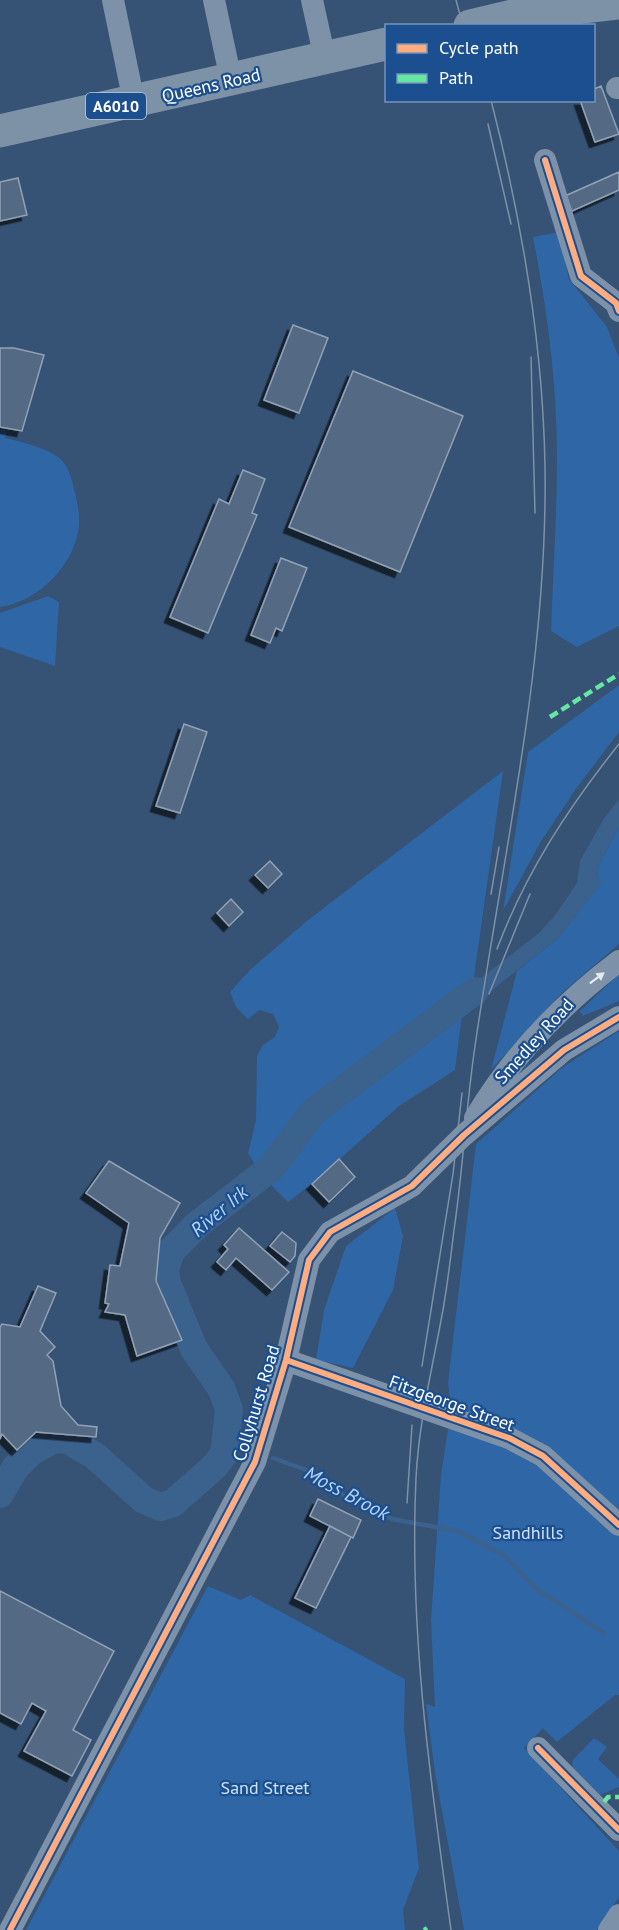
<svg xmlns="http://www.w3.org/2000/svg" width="619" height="1930" viewBox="0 0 619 1930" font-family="'PT Sans',sans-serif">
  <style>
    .green { fill: #2f66a5 }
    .water { fill: #3b618d }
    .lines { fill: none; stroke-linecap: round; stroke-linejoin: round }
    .stream { stroke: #3b618d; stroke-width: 4.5 }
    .river { stroke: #3b618d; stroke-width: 28 }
    .building { fill: #526984; stroke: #92a2b6; stroke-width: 1.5; filter: url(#shadow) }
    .minor { stroke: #7d92a8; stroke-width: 22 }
    .highway { stroke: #7e92a7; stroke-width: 33 }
    .tram { stroke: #7e92a7; stroke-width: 1.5 }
    .quiet { stroke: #66e7a1; stroke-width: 4.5; stroke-dasharray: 9 4.5; stroke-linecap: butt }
    .cycleway-casing { stroke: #1b4f8f; stroke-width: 10 }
    .cycleway { stroke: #ffac80; stroke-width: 6 }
    .oneway { fill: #e5e9ee }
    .labels { text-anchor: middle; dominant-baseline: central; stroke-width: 4.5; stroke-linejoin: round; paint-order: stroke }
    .shield { fill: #1b4f8f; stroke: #bbcadd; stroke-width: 1.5 }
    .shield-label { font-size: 16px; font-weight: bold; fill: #fff }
    .street-label { font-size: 18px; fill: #fff; stroke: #1b4f8f }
    .park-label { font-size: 18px; fill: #cfe3fa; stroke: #1b4f8f }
    .water-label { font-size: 20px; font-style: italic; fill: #b5d3f5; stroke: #1b4f8f }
  </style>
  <defs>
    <filter id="shadow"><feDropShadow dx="-5.5" dy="5.5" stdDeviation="0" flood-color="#0009"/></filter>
  </defs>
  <rect width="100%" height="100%" fill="#365274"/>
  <path class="green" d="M559 232 569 279 607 327 619 358V626L577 647 551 631C553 573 557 514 557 456 557 383 547 310 533 237Z
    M0 429 7 430 5 438C22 442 44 447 58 457 67 463 72 478 74 489 77 500 80 515 79 526 75 565 38 602 0 607Z
    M48 596 59 602 55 666 0 647V613Z
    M619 685V732L578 786 540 843 503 911 528 752Z
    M503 771 473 984 312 1105 258 1170 248 1153 256 1120 257 1056 263 1045 275 1037 279 1027 273 1014 259 1010 248 1019 236 1007 230 992 251 969 308 920Z
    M619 827V944L562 993 491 1070 517 971 559 937 600 884 597 869Z
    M619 974V1001L583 1016 580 1011Z
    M462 1014 455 1070 399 1106 312 1184 288 1202 267 1181 320 1117 411 1046Z
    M619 1031V1695H615L557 1742 543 1728 524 1748 619 1851V1897L597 1930H464L435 1773 426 1704 435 1707 431 1620 441 1475 451 1409 448 1383 476 1144 563 1067Z
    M395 1208 403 1236 393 1290 353 1368 316 1360 324 1310 346 1246Z
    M208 1586 241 1600 250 1595 405 1679 404 1729 419 1868 403 1910 405 1930H26Z
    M594 1738 607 1747 598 1759 619 1779V1787L600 1795 572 1767 573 1760Z"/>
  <path class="water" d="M619 799V827L597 869 601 884 559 937 462 1014 443 1024 445 1006 539 933 556 914 577 883 580 861 603 820Z"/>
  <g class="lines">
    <path class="stream" d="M273 1458 312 1472 353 1502 392 1519 457 1531 505 1556 535 1588 604 1633"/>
    <path class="river" d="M0 1494 15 1468 32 1451 55 1439 68 1440 95 1456 144 1500 160 1507 173 1503 215 1466 224 1454 229 1409 221 1388 194 1349 167 1283 165 1268 172 1250 198 1224 271 1168 314 1111 475 991"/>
  </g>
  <path class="building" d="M601 86 619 134 595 142 580 100H594V89Z
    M619 172V190L572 211 565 196Z
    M18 178 27 215 0 221V182Z
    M293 325 328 338 299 413 264 400Z
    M0 348H14L44 355 22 431 0 427Z
    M353 371 463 416 400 572 289 527Z
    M243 470 265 479 252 513 257 515 208 633 170 617 219 499 229 504Z
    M281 558 307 568 282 631 276 628 270 643 251 635Z
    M184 724 207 732 180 813 156 806Z
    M270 861 282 874 268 888 255 875Z
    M231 899 243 912 229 926 217 913Z
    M339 1159 355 1177 329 1202 312 1184Z
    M109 1161 180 1203 160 1238 156 1281 182 1340 137 1356 125 1315 105 1312 109 1304 105 1303 110 1265 120 1266 129 1223 86 1193Z
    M239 1228 289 1272 272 1290 236 1258 226 1270 217 1262 228 1249 224 1245Z
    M282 1232 296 1243 295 1256 290 1262 270 1246Z
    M38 1286 56 1293 40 1331 55 1347 47 1355 53 1361 61 1406 78 1425 97 1427 96 1437 36 1432 17 1450 2 1434 0 1439V1327L2 1324 20 1327Z
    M318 1499 361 1520 353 1538 310 1516Z
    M330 1526 351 1537 316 1608 295 1598Z
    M0 1591 114 1651 73 1730 91 1740 72 1776 24 1751 46 1711 32 1703 21 1724 0 1713Z"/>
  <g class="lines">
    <path class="minor" d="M113 0 134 102
      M214 0 231 80
      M312 0 325 59
      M617 88H619
      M545 160 581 276 616 303 619 311
      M475 1118C512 1056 562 1004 619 961
      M286 1360 509 1438 543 1456 619 1525
      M538 1748 619 1830
      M10 1930 255 1462 286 1360 309 1260 330 1232 412 1186 464 1135 564 1050 619 1017
      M609 1930 619 1915"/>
    <path class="highway" d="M470 26 521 14 619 3
      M0 131 386 44"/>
    <path class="tram" d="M456 0 463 26
      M488 124 511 224
      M531 357 535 513
      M491 894 499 847
      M497 949C526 872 568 808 619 744
      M489 994 530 894
      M422 1366 453 1174 462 1093
      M407 1503 412 1425
      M451 1930C430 1779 409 1630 416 1478 419 1418 434 1362 444 1304 448 1280 451 1255 454 1230 463 1169 466 1107 475 1046 503 854 548 661 545 467 543 342 522 221 491 100"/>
    <path class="quiet" d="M550 717 619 674
      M604 1802 608 1797H619
      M424 1930 427 1928"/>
    <g class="cycleway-casing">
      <path id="cycleway" d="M545 160 581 276 616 303 619 311
        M286 1360 509 1438 543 1456 619 1525
        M538 1748 619 1830
        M10 1930 255 1462 286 1360 309 1260 330 1232 412 1186 464 1135 564 1050 619 1017"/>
    </g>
    <use href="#cycleway" class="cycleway"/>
  </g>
  <defs><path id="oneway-solid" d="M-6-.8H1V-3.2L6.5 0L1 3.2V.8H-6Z" transform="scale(1.5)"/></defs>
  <use class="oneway" href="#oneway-solid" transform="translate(597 978) rotate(-37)"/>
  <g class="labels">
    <rect class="shield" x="86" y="93" width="60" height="26" rx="4.5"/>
    <g class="shield-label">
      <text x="116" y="106">A6010</text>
    </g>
    <g class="street-label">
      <text transform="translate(211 85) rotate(-13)">Queens Road</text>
      <text transform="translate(534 1041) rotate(-48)">Smedley Road</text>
      <text transform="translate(256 1403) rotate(-73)">Collyhurst Road</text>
      <text transform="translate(452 1403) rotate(20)">Fitzgeorge Street</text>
    </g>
    <g class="park-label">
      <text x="528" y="1532">Sandhills</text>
      <text x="265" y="1787">Sand Street</text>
    </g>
    <g class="water-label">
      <text transform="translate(219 1211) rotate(-40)">River Irk</text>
      <text transform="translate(347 1493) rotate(28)">Moss Brook</text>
    </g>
  </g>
  <rect x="385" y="24" width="210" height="78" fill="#1b4f8f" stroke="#7695bc" stroke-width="1.5"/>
  <rect x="397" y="44" width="30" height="9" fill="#ffac80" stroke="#7695bc" stroke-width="1.5"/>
  <text x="439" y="54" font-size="18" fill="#ffffff">Cycle path</text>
  <rect x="397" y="74" width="30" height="9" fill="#66e7a1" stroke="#7695bc" stroke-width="1.5"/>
  <text x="439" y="84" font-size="18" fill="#ffffff">Path</text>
</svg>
